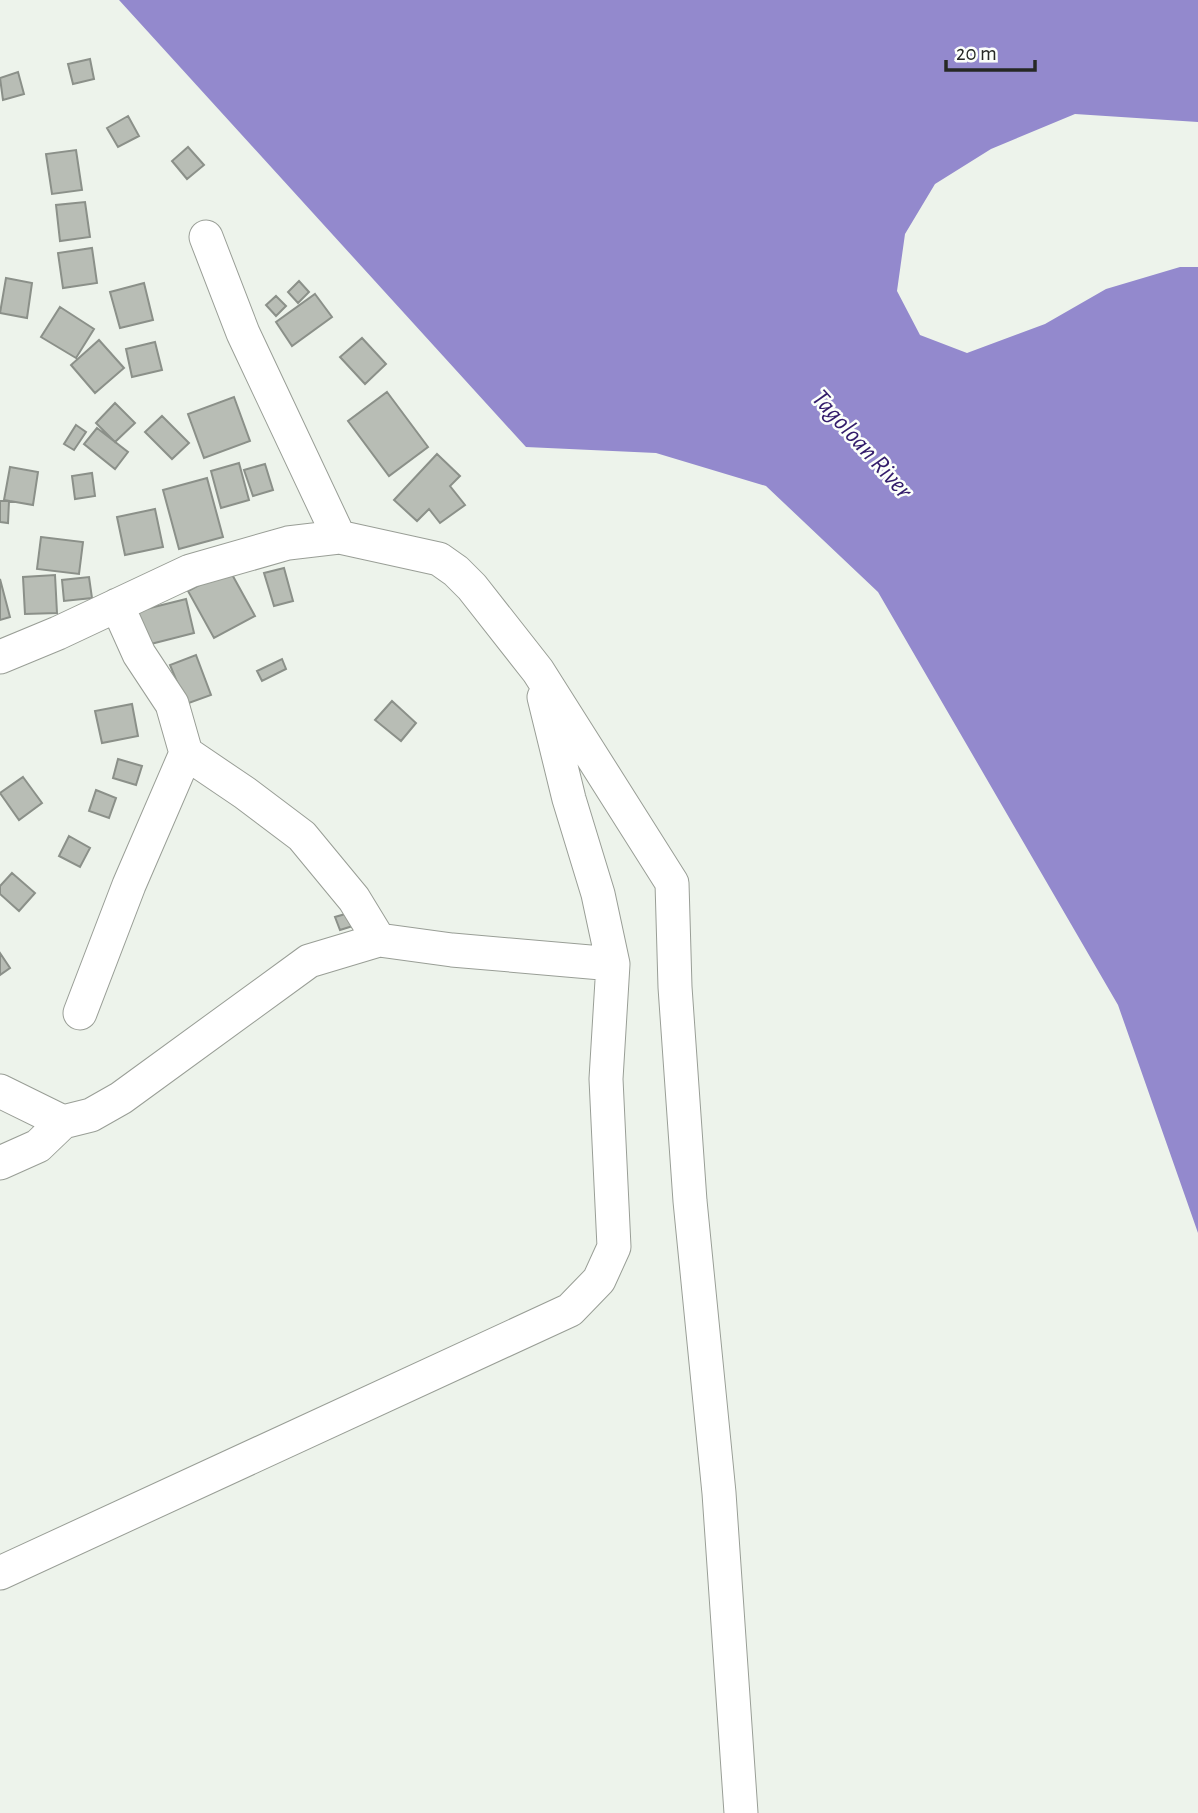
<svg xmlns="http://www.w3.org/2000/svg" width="1198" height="1813" viewBox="0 0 1198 1813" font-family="'Alegreya Sans',sans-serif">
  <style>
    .water { fill: #9389cd }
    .building { fill: #b8bdb5; stroke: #8b9089; stroke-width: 2 }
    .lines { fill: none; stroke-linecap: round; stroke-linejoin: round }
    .minor-casing { stroke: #999e96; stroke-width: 35 }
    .minor { stroke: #fff; stroke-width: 33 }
    .labels { text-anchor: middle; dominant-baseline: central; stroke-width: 5; stroke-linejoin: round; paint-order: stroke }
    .water-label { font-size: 26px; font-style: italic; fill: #331c6b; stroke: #fcfffb }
  </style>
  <rect width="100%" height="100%" fill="#edf3eb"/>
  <path class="water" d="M119 0H1198V122L1075 114 991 149 935 184 905 234 897 291 920 335 967 353 1045 324 1106 289 1180 267H1198V1233L1118 1005 878 592 766 486 656 453 526 447Z"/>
  <path class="building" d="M90 59 94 79 73 84 68 64Z
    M18 72 24 94 3 100 0 78Z
    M128 116 139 136 118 147 107 128Z
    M188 147 204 165 187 179 172 161Z
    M76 150 82 190 52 194 46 154Z
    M85 202 90 237 60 241 56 205Z
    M92 248 97 283 63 288 58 253Z
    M6 278 32 283 27 318 0 313Z
    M299 281 309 292 298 303 288 292Z
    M144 283 153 320 120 328 110 292Z
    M315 294 332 317 292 346 276 322Z
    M276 296 286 306 276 316 266 305Z
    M60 307 94 329 76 358 41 337Z
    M362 338 386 364 365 384 340 357Z
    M99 340 124 368 95 393 71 365Z
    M155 342 162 370 132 377 126 349Z
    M387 392 428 447 389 476 348 421Z
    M234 397 250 441 204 458 188 414Z
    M115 403 135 423 115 442 96 423Z
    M162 416 189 443 172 459 145 432Z
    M76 425 86 432 74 450 64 444Z
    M97 428 128 452 115 469 84 444Z
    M437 454 460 476 450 486 465 505 440 523 429 509 417 521 394 500Z
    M239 463 249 500 221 508 211 471Z
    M265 464 273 490 253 496 244 470Z
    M10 467 38 472 33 505 4 500Z
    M92 473 95 496 75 499 72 476Z
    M207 478 223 537 179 549 163 490Z
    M0 501H9L8 523 0 522Z
    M155 509 163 547 125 555 117 517Z
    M41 537 83 542 79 574 37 569Z
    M284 568 293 601 274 606 264 573Z
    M229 569 255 616 214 638 188 591Z
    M55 575 57 613 25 614 23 577Z
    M89 577 92 598 64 601 62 580Z
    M0 579 10 617 0 620Z
    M186 599 194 633 143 646 134 612Z
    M196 655 211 695 186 704 170 665Z
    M282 659 286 669 262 681 257 671Z
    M392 701 416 723 401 741 375 720Z
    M132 704 138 736 102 743 95 711Z
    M118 759 142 766 136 785 113 778Z
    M23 777 42 803 19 820 0 793Z
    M96 790 116 798 109 818 89 811Z
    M69 836 90 848 80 867 59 856Z
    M12 873 35 893 19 911 0 894V886Z
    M352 912 356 925 340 930 335 917Z
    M0 953 10 968 0 975Z"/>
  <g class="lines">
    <g class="minor-casing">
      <path id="minor" d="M206 237 243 333 339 537
        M0 657 58 633 190 571 288 543 339 537 439 559 456 571 472 587 538 671 672 883 675 987 690 1201 719 1493 741 1813
        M186 753 245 793 302 836 354 899 379 940
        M80 1013 129 885 186 753 172 704 139 654 117 605
        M0 1091 63 1122 91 1115 121 1098 309 961 379 940 452 950 613 964
        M0 1163 38 1146 63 1122
        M0 1573 570 1310 599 1280 614 1247 606 1079 613 964 598 894 569 799 544 697"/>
    </g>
    <use href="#minor" class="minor"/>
  </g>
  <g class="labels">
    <g class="water-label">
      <text transform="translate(862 444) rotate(48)">Tagoloan River</text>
    </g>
  </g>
  <path d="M946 60v10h89v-10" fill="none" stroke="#262825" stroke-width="3.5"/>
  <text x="956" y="60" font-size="21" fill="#262825" stroke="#fcfffb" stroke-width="5" paint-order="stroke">20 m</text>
</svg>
